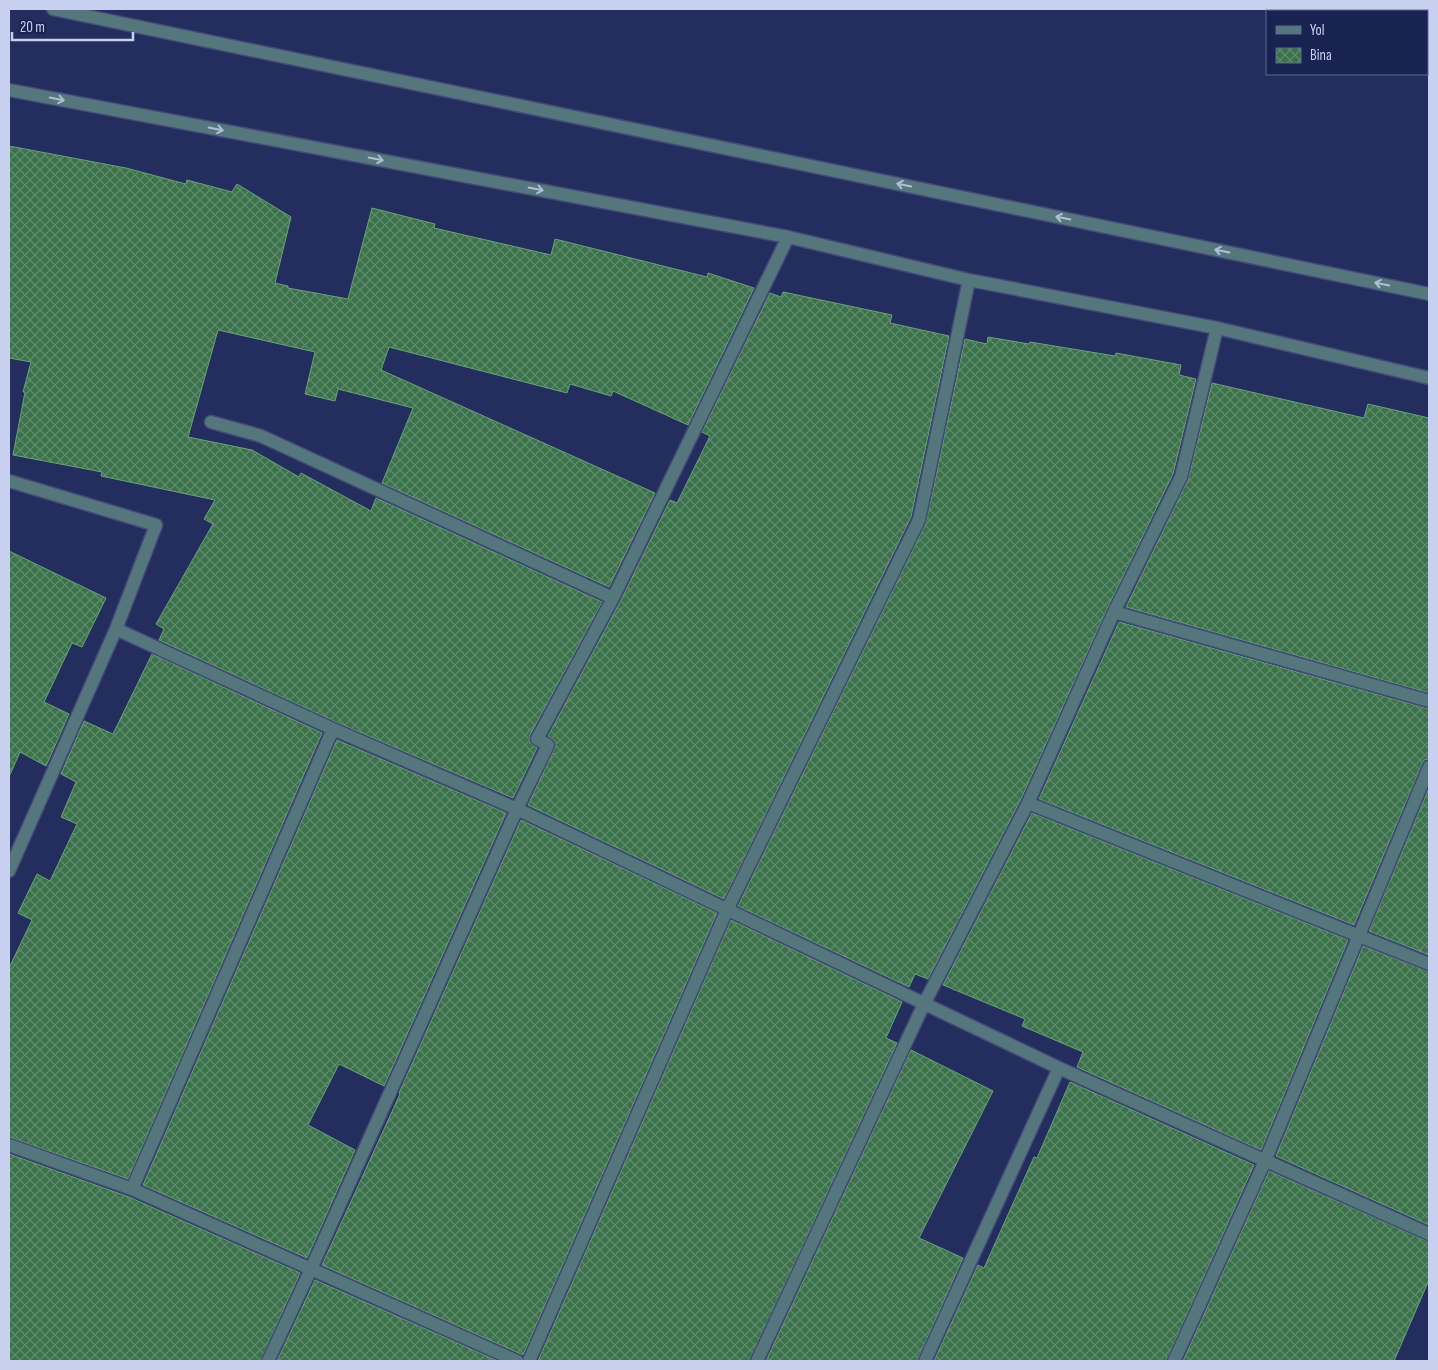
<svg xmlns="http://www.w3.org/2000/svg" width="1438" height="1370" viewBox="0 0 1438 1370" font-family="'Sofia Sans Condensed',sans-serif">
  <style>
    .building { fill: url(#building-cross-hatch); stroke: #69a277 }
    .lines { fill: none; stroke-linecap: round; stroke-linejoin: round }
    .minor-casing { stroke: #414b78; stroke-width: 15 }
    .minor { stroke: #55767c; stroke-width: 12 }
    .oneway { stroke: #b0bfd8 }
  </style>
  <defs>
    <pattern id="building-cross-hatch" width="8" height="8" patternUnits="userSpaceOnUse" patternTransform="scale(1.25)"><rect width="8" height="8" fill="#3b724a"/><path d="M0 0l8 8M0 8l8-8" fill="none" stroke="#5f8b6d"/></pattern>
  </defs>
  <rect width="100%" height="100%" fill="#232d5e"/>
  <path class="building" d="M9 146 126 168 186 184 187 180 232 192 237 184 291 217 275 283 288 286V288L348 299 372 208 435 224 434 228 551 255 555 239 707 277 708 273 754 288 688 425 613 391 611 396 570 384 567 393 389 347 381 370 655 493 609 587 382 483 413 408 338 389 335 401 305 394 315 352 218 330 188 437 252 450 299 477 301 473 371 511 376 498 602 602 530 735V743L537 748 513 798 336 722 159 640 164 629 156 624 213 524 204 519 215 500 101 476 102 472 13 455 25 392H23L31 362 9 358Z
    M783 292 892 315 890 323 949 336 911 517 724 899 528 805 555 748V741L548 736 620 602 670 500 677 503 710 436 702 432 770 293 781 297Z
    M988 337 1029 344 1030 342 1115 356 1116 353 1181 365 1179 375 1196 379 1173 474 1107 609 1021 799 928 979 915 974 909 987 738 906 926 523 965 339 987 344Z
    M1212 383 1364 418 1368 404 1429 418V693L1126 607 1188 480Z
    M9 551 106 598 82 647 72 643 44 702 69 714 46 766 20 752 9 777Z
    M1119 622 1429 709V759L1424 760 1422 764 1354 925 1039 799Z
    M152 654 322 733 128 1179 9 1137V968L32 920 18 913 37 874 50 881 77 824 61 817 76 782 61 774 84 721 113 734Z
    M337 740 506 813 384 1086 339 1064 308 1125 355 1150 307 1258 143 1185Z
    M1429 788V955L1369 931Z
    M1032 813 1348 940 1261 1150 1077 1067 1083 1052 1022 1026 1025 1019 943 985Z
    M521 820 717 913 523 1355 322 1265 400 1094 399 1093Z
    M731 920 902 1002 886 1038 897 1043 749 1361H538Z
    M1363 946 1429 972V1225L1276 1156Z
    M911 1050 993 1091 919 1238 963 1258 917 1361H766Z
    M1070 1082 1254 1165 1166 1361H934L978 1265 984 1268 1034 1157 1037 1158Z
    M9 1154 129 1197 300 1273 260 1361H9Z
    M1269 1171 1429 1242V1280L1394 1361H1183Z
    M315 1280 498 1361H277Z"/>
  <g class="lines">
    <g class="minor-casing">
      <path id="minor" d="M53 9 1429 294
        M9 90 788 237 969 280 1217 328 1429 378
        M211 422 261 436 613 598
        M9 481 156 525 116 629 333 729 517 809 1059 1068 1429 1234
        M1114 612 1429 701
        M1028 803 1429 964
        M9 871 116 629
        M9 1145 132 1189 517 1361
        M132 1189 333 729
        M268 1361 311 1269 517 809 548 745 537 739 613 598 788 237
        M529 1361 727 910 919 520 969 280
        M757 1361 924 1004 1028 803 1114 612 1181 477 1217 328
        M925 1361 1059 1068
        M1174 1361 1265 1161 1429 767"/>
    </g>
    <use href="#minor" class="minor"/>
  </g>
  <defs><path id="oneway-shaft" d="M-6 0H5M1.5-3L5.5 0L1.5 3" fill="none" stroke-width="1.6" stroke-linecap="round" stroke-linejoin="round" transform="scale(1.25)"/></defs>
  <g class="oneway">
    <use href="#oneway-shaft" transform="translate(57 99) rotate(11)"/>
    <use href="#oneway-shaft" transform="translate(216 129) rotate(11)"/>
    <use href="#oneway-shaft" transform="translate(376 159) rotate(11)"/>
    <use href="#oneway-shaft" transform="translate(904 185) rotate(-168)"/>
    <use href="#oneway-shaft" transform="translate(536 189) rotate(11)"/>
    <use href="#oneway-shaft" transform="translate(1063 218) rotate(-168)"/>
    <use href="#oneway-shaft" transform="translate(1222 251) rotate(-168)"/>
    <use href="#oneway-shaft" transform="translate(1382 284) rotate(-168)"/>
  </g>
  <rect width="1438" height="1370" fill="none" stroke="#c7d1ef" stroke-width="20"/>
  <rect x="1266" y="10" width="162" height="65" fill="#192352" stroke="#5f6991"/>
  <rect x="1276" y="26" width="25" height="8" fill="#55767c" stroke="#5f6991"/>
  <text x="1310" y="35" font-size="15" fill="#c7d1ef">Yol</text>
  <rect x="1276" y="48" width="25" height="15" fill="url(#building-cross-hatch)" stroke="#5f6991"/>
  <text x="1310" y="60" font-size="15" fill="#c7d1ef">Bina</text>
  <path d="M12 32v8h121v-8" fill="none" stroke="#c7d1ef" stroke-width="2.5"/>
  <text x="20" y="32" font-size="15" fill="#c7d1ef" stroke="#192352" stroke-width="4" paint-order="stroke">20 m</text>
</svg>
